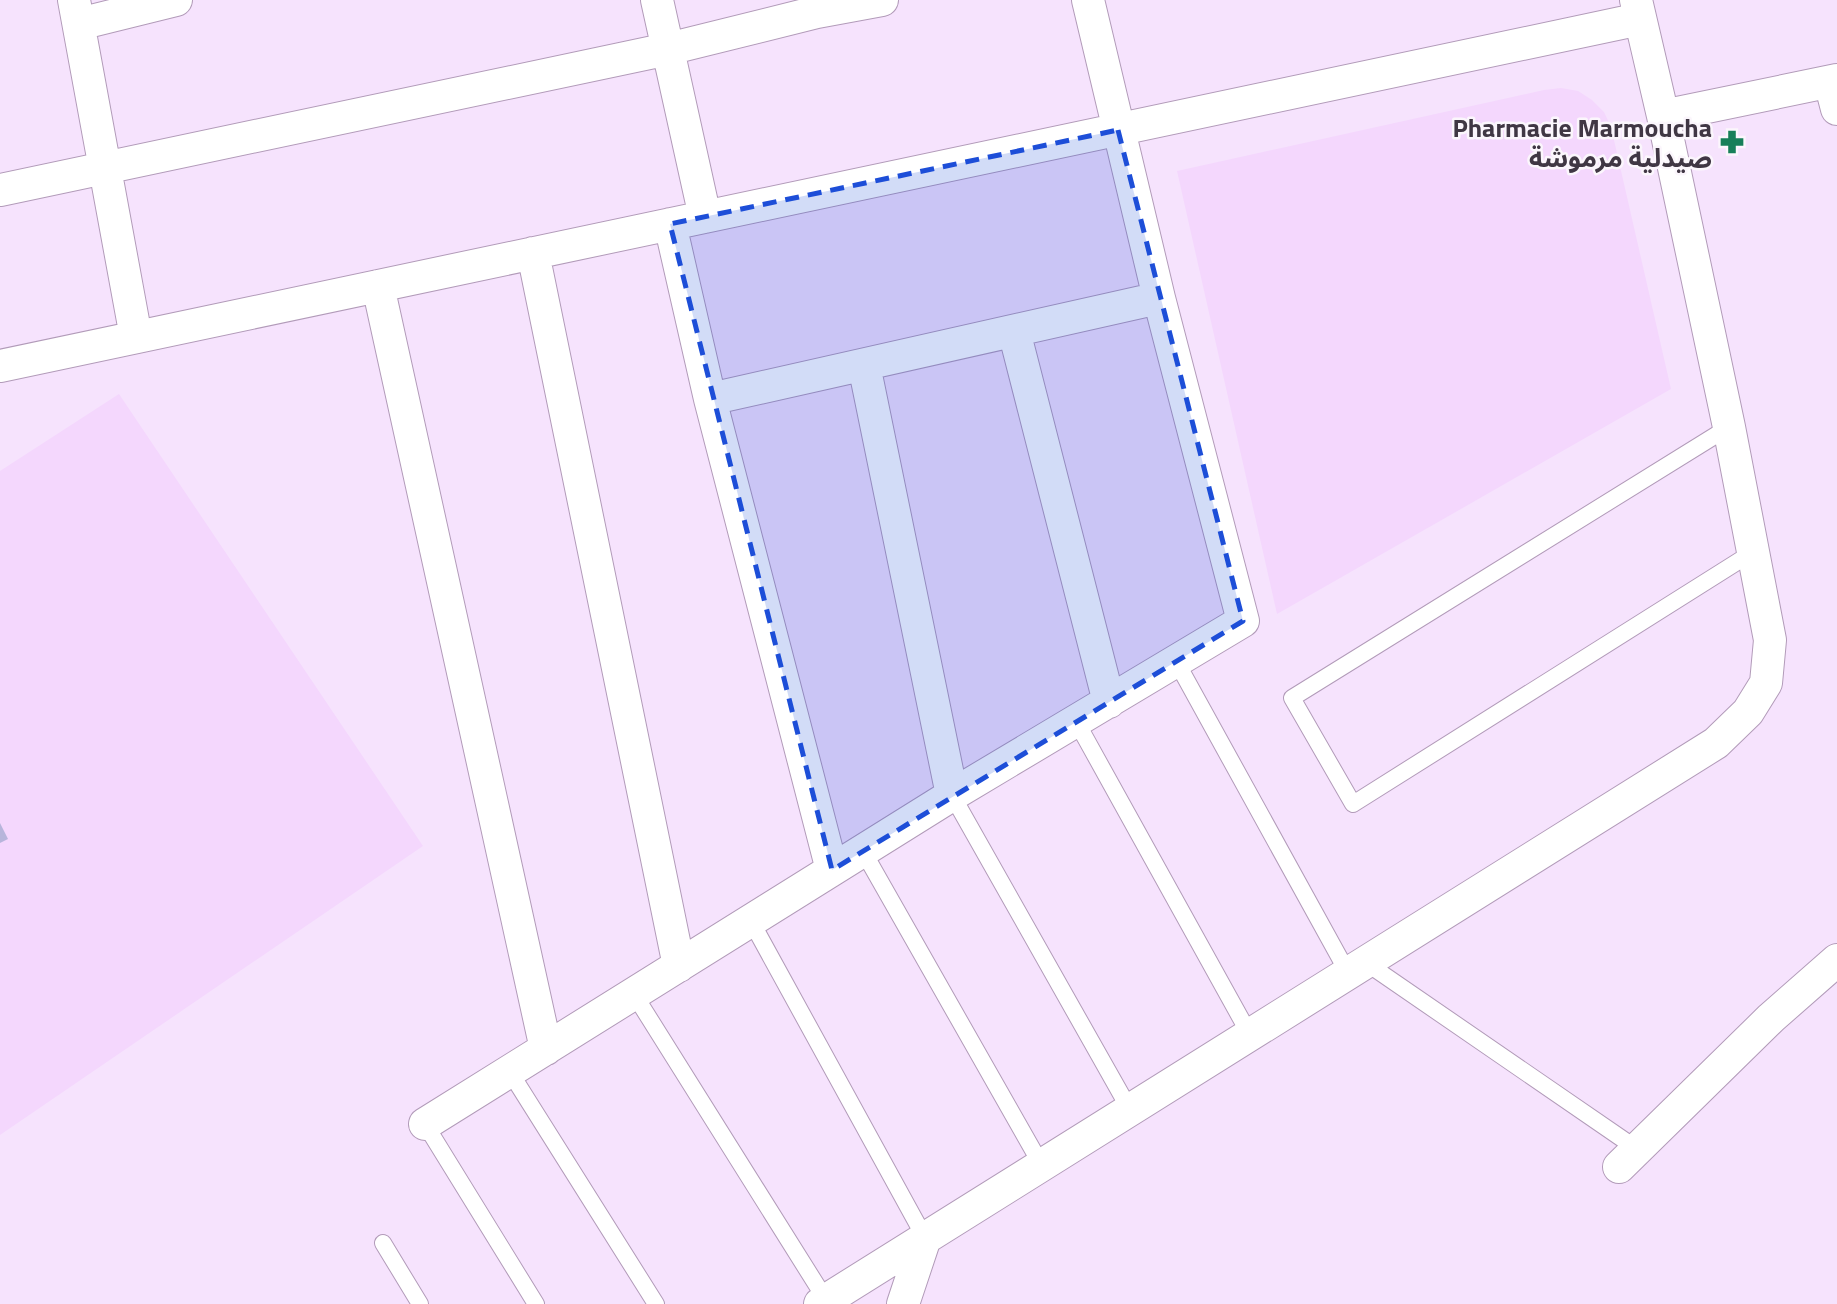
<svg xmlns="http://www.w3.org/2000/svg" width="1837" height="1304" viewBox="0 0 1837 1304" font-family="'Titillium Web','Noto Sans Arabic',sans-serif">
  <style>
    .built { fill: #f4d7fd }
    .building { fill: #b7b5db }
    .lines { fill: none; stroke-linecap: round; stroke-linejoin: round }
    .lane-casing { stroke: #b29bb9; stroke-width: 18 }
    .street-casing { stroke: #b29bb9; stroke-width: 34 }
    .lane { stroke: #fff; stroke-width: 16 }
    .street { stroke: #fff; stroke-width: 32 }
    .marked { fill: #1d4ed8; fill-opacity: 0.2; stroke: #1d4ed8; stroke-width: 5; stroke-dasharray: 14 9; stroke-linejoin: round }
    .labels { text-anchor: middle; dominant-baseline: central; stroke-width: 5; stroke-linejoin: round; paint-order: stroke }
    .poi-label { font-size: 26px; font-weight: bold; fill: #403744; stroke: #fbf6fc; text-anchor: end }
  </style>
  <rect width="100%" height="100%" fill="#f6e3fd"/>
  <path class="built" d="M1561 88 1578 91 1592 100 1604 112 1611 127 1671 389 1277 614 1177 171 1544 90Z
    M119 394 423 846 0 1135V471Z"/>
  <path class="building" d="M0 823 8 839 0 843Z"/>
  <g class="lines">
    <g class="lane-casing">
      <path id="lane" d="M1729 427 1292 698 1353 804 1753 552
        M1176 661 1348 973
        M1076 721 1250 1035
        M952 795 1130 1110
        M863 851 1042 1166
        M751 921 925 1238
        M1365 962 1637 1149
        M634 994 826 1300
        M510 1072 656 1304
        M425 1124 536 1304
        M383 1243 420 1304"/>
    </g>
    <g class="street-casing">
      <path id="street" d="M74 0 136 337
        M657 0 705 217
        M79 24 176 0
        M1830 82 1837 109
        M1663 116 1837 80
        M0 190 668 49 817 12 882 0
        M670 224 710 399 832 870
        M533 253 679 966
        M378 286 546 1049
        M1014 331 1109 702
        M864 365 952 795
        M0 366 1640 19
        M710 399 1159 298
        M425 1124 952 795 1243 621 1159 298 1088 0
        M1619 1167 1771 1018 1837 960
        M820 1304 1716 743 1748 712 1766 683 1770 640 1729 427 1663 116 1636 0
        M903 1304 925 1238"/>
    </g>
    <use href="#lane" class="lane"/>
    <use href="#street" class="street"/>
  </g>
  <path class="marked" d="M1118 130 1243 621 832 870 670 224Z"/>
  <defs>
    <g id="pharmacy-bare" transform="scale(1.89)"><path d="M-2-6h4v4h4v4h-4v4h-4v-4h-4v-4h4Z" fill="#177f59" stroke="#fbf6fc" stroke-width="2.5" paint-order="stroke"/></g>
  </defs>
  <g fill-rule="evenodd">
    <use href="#pharmacy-bare" x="1732" y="142"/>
  </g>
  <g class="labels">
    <g class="poi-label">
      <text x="1712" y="127">Pharmacie Marmoucha<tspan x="1712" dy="30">صيدلية مرموشة</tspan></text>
    </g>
  </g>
</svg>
